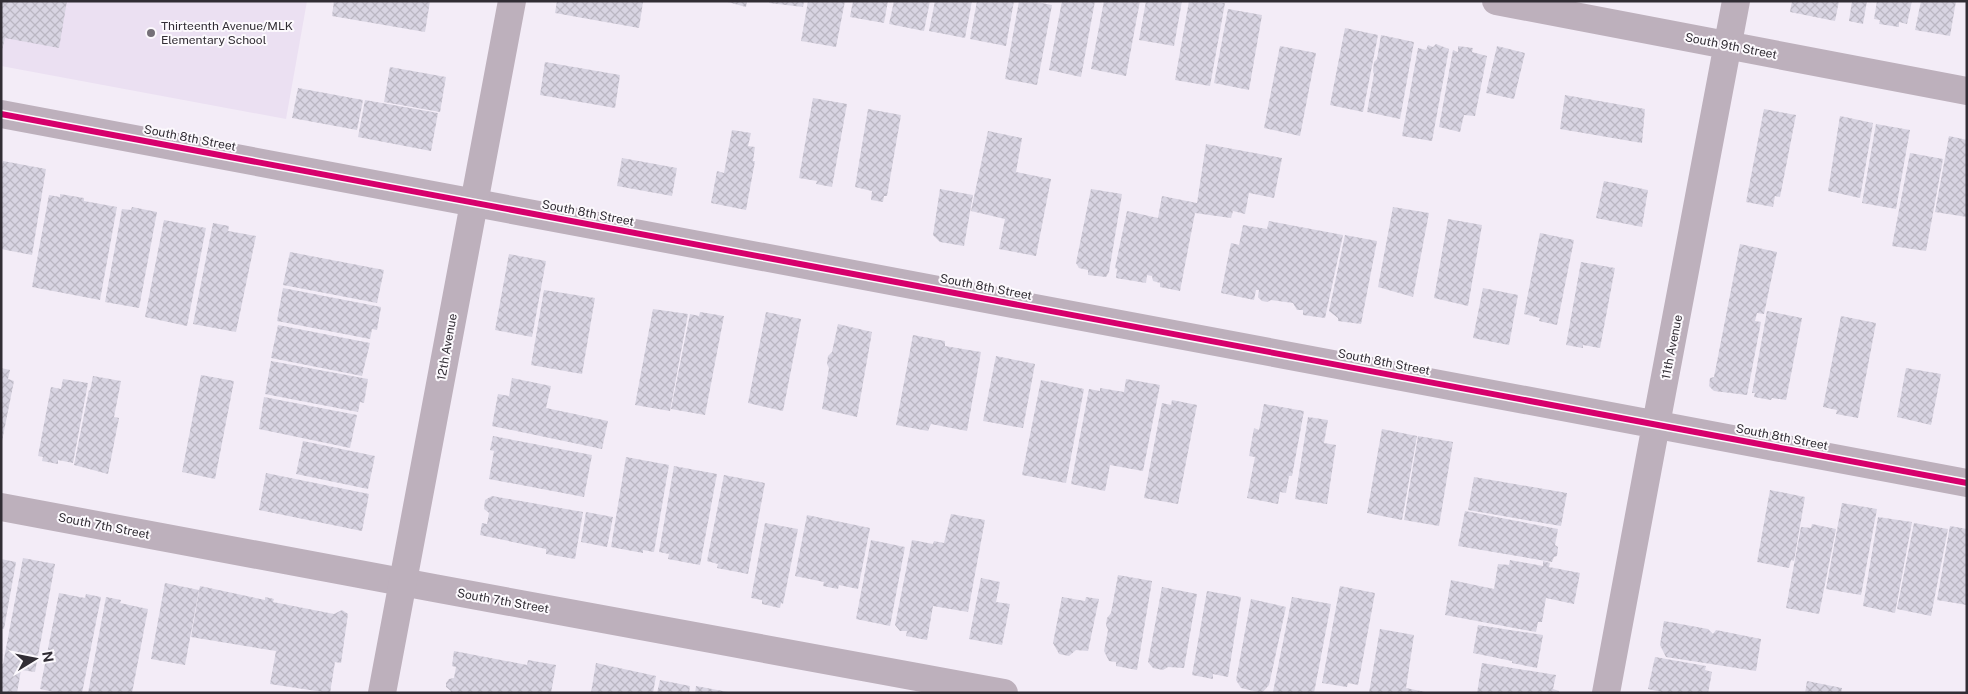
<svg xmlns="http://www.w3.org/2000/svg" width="1968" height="694" viewBox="0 0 1968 694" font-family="'Public Sans',sans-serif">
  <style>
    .built { fill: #ebe0f2 }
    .building { fill: url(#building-cross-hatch) }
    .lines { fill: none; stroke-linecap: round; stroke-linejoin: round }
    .minor { stroke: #bdb0bc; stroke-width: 28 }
    .tertiary { stroke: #bdb0bc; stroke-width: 28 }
    .cycleway-casing { stroke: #fcf9fd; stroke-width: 9 }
    .cycleway { stroke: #d6006c; stroke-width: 6 }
    .poi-dot { fill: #757078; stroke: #fcf9fd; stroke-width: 2 }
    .labels { text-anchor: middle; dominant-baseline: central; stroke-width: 4; stroke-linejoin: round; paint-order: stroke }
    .poi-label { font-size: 12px; fill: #312d34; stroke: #fcf9fd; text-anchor: start }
    .street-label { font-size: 12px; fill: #312d34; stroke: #fcf9fd }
  </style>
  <defs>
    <pattern id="building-cross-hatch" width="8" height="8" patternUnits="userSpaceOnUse" patternTransform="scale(1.25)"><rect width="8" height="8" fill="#d8d4e2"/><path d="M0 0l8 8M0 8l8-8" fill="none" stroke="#bab6c2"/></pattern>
  </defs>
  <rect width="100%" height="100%" fill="#f3ecf7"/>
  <path class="built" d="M1 1H307L286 119 1 66Z"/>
  <path class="building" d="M1 1H67L59 48 5 38 1 54Z
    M334 1H430L425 32 332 16Z
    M557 1H640L643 2 639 28 555 13Z
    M724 1H747L746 7Z
    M769 1H804L803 7 769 3Z
    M808 1H845L836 47 801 41Z
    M853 1H888L884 23 850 17Z
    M894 1H930L924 31 889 24Z
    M935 1H972L965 38 929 31Z
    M977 1H1014L1006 46 970 39Z
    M1019 1H1031L1052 5 1037 85 1005 79Z
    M1062 1H1095L1081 77 1049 70Z
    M1104 1H1140L1126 76 1091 69Z
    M1146 1H1182L1174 46 1139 40Z
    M1189 1 1225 3 1210 86 1175 80Z
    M1792 1H1839L1835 21 1790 12Z
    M1852 1H1867L1863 24 1849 21Z
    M1877 1H1912L1907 24 1899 22V27L1879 24 1880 20 1874 19Z
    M1921 1H1956L1950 36 1915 30Z
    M1228 9 1262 15 1249 90 1214 83Z
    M1345 28 1378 35 1363 112 1330 105Z
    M1381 35 1414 42 1400 119 1367 112 1374 74 1373 71 1374 62 1377 59Z
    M1436 44 1449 49 1432 141 1402 136 1418 48 1426 50 1428 45 1433 47Z
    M1280 46 1316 53 1300 136 1264 128Z
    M1458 46 1473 48 1472 52 1487 56 1475 116 1464 115 1460 132 1439 127 1453 50 1458 52Z
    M1497 46 1525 53 1514 99 1486 93Z
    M545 62 620 75 615 108 540 95Z
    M390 67 446 77 440 112 384 102Z
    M298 88 363 100 357 130 292 118Z
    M1565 95 1645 109 1642 143 1560 129Z
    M813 98 847 104 832 187 816 184 817 181 799 178Z
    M365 100 438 113 431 151 358 137Z
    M868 109 901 115 887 196H884L883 202 871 200 872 191 855 187Z
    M1764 109 1796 115 1780 197 1775 196 1773 207 1746 202Z
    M1840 116 1873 123 1860 198 1828 191Z
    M1876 124 1910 130 1896 209 1862 203Z
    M732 130 751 133 748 146 755 147 753 161H755L746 210 711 203 717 171 724 173Z
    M988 131 1022 138 1016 172 1051 179 1036 256 999 249 1005 219 971 211Z
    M1949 136 1967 140V217L1935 212Z
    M1206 144 1282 158 1274 198 1249 193 1245 214 1233 211 1231 218 1195 213 1180 291 1160 287V283L1153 281 1152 276 1147 275 1146 283 1116 278 1117 269 1115 268 1127 211 1158 218 1162 196 1197 203Z
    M1910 153 1943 159 1926 251 1892 246Z
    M622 158 677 168 672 196 617 186Z
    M3 161 46 169 32 255 1 249V169Z
    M1604 181 1648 190 1642 227 1596 218Z
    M940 189 973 195 964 246 940 242 933 235Z
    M1091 189 1122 194 1109 272 1106 277 1088 275V270L1079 268 1076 263Z
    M60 194 84 198V201L117 207 100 300 32 287 49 195 60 197Z
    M132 207 157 212 139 308 105 302 122 209 131 210Z
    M1393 207 1429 213 1413 297 1378 287Z
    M1448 219 1482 225 1468 306 1434 298Z
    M164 220 206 228 187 326 145 317Z
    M1269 221 1343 235 1325 318 1303 315V310H1297L1293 303 1271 300 1267 302 1262 301 1258 297 1259 290H1256L1254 300 1221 293 1231 243 1239 245 1243 225 1267 229Z
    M213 223 229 226 228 231 256 236 236 332 193 324Z
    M1540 233 1574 240 1557 325 1539 321 1540 318 1524 314Z
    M1345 235 1377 241 1361 324 1338 321V318L1329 311Z
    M1740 244 1777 252 1764 314 1757 313 1755 321 1761 322 1747 395 1714 391 1709 386 1710 378 1714 377Z
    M290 252 384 270 377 303 283 285Z
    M509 254 546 261 532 337 495 330Z
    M1581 262 1615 268 1600 348 1583 345V348L1566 345Z
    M283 288 381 307 377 330 372 329 370 339 277 321Z
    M1483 288 1518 295 1509 345 1473 338Z
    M544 290 595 298 582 374 531 365Z
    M653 309 688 314 670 411 635 405Z
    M1767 311 1802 318 1786 400 1772 398 1771 400 1754 397 1755 393H1752Z
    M700 312 724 316 705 415 671 409 690 314 699 316Z
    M766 312 801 319 783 411 748 403Z
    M1841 316 1876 323 1858 418 1836 414 1837 410 1823 407Z
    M838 324 872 332 857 417 822 409 829 368 827 364 828 356 832 352Z
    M278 325 370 343 362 376 271 358Z
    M913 335 945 341V346L981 352 967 431 931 424 928 431 896 425Z
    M996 356 1035 364 1023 428 983 421Z
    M271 361 368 379 364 403 360 402 358 412 265 394Z
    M1 368 10 370 8 379 14 381 2 441Z
    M1906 368 1941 374 1931 425 1897 417Z
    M201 375 234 381 215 479 182 472Z
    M93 376 121 381 114 417 119 418 108 474 74 465 89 390 90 391Z
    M512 378 551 386 546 408 608 421 602 449 492 426 498 394 509 396Z
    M63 379 88 383 73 463 58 460V464L42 461 43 457 38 456 51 387 61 389Z
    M1126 379 1160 385 1143 471 1110 465 1105 491 1071 484 1089 389 1100 391V388L1124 392Z
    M1041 380 1084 389 1066 483 1022 475Z
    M264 397 357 415 350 448 259 429Z
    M1172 400 1197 405 1178 504 1144 498 1162 403 1171 405Z
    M1264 404 1304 411 1292 476H1289L1286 493 1280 492 1278 504 1247 498 1255 457 1249 456 1254 428 1259 430Z
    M1308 417 1328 420 1324 443 1336 445 1327 504 1295 499Z
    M1382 429 1417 436 1402 520 1367 513Z
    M493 436 592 455 584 497 489 479 494 451 490 450Z
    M1418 436 1453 442 1439 526 1404 520Z
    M303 441 375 456 368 489 296 474Z
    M626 457 669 465 654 552 643 550V553L611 547Z
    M674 466 717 474 700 565 668 559 669 554 659 552Z
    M266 473 369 494 362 531 259 510Z
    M724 475 765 483 748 574 717 568 718 564 707 561Z
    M1474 477 1567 493 1561 526 1468 510Z
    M1770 490 1805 497 1794 561 1791 560 1789 568 1757 562Z
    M492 496 583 512 575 559 546 554V549L480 535 482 523 487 524 489 513 484 509 485 500Z
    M1842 503 1877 509 1861 595 1826 589Z
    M1465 511 1558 529 1555 545 1558 547 1557 556 1554 557 1552 562 1458 546Z
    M586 512 613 517 607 547 581 542Z
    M951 514 985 520 968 612 933 606 927 640 906 636 907 631H900L895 625 912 540 933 544 934 541 944 543Z
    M807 515 870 528 858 589 839 585 838 589 823 586 824 582 795 576Z
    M1878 517 1912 522 1895 613 1863 606Z
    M765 523 798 529 783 604 781 603 780 608 762 604V600L751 598Z
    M1914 523 1948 529 1931 616 1897 609Z
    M1812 524 1836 529 1819 614 1786 608 1801 527 1811 528Z
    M1950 526 1967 529V605L1937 600Z
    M871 540 905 547 890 626 856 619Z
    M23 558 55 564 35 672 21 670 17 693H1V664H3Z
    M1 559 16 562 4 629H1Z
    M1510 560 1543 566V561L1550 563 1549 567 1580 573 1574 604 1546 598 1542 622H1538L1536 632 1445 615 1451 580 1494 589 1498 564 1509 565Z
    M1118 575 1152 581 1137 670 1116 666V662L1109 661 1104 651 1108 630 1106 625 1107 618 1111 613Z
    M981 578 1000 582 996 602 1010 604 1002 645 969 639Z
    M165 583 199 590 185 665 151 659Z
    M200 586 265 600V597L274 599 273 602 334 614 342 610 348 614 341 663 335 662 330 693 270 684 276 651 191 637Z
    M1340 586 1375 593 1358 685 1348 683 1347 687 1322 683Z
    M1162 587 1197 594 1184 668 1168 667 1163 670 1153 668 1148 662Z
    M1207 591 1241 597 1228 677 1213 674V679L1192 675Z
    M59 593 85 598 86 594 101 597 82 693H59L40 689Z
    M106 597 121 600 120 603 148 609 132 693H88Z
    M1062 597 1085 601 1086 597 1099 599 1088 651 1076 650 1069 656 1059 654 1053 643Z
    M1292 597 1331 604 1314 693 1273 692Z
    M1251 599 1286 607 1269 685 1262 693 1241 688 1236 680Z
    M1664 621 1708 629 1713 634 1716 630 1761 639 1756 671 1666 657 1660 645Z
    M1478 625 1543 635 1537 668 1512 663V661L1473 653Z
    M1380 629 1414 635 1406 688 1430 693H1369Z
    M454 651 527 665 528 660 556 665 551 693H450L451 691 446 687V683L449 679 454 678 456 667 452 666Z
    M1655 657 1706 666 1705 670 1712 672 1708 693H1666L1648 689Z
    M596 663 656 676 653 693H591Z
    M1482 663 1556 675 1553 689 1559 691 1558 693H1477Z
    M660 680 690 686 689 693H657Z
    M1807 681 1842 688 1841 693H1805Z
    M696 686 728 692V693H695Z"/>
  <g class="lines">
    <path class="minor" d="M1496 1 1967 91
      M1 114 1967 483
      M1 507 434 588 1004 693
      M1606 693C1648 462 1693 232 1736 1"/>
    <path class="tertiary" d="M382 693 512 1"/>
    <g class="cycleway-casing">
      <path id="cycleway" d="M1 114 1967 483"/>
    </g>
    <use href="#cycleway" class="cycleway"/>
  </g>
  <circle class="poi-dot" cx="151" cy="33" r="5"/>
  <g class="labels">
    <g class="poi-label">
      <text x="161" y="26">Thirteenth Avenue/MLK<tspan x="161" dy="14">Elementary School</tspan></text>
    </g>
    <g class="street-label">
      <text transform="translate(1731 46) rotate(11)">South 9th Street</text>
      <text transform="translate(190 138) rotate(11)">South 8th Street</text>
      <text transform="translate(588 213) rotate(11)">South 8th Street</text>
      <text transform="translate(986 287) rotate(11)">South 8th Street</text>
      <text transform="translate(447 347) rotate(-80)">12th Avenue</text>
      <text transform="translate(1672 347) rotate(-79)">11th Avenue</text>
      <text transform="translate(1384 362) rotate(11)">South 8th Street</text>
      <text transform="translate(1782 437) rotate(11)">South 8th Street</text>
      <text transform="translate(104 526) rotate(11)">South 7th Street</text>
      <text transform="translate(503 601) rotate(10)">South 7th Street</text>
    </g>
  </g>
  <rect width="1968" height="694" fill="none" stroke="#312d34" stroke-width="5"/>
  <g transform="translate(35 659) rotate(80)" stroke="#fcf9fd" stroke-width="4" paint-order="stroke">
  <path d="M0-4L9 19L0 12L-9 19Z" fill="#312d34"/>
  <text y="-8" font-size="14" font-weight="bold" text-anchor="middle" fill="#312d34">N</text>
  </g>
</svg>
